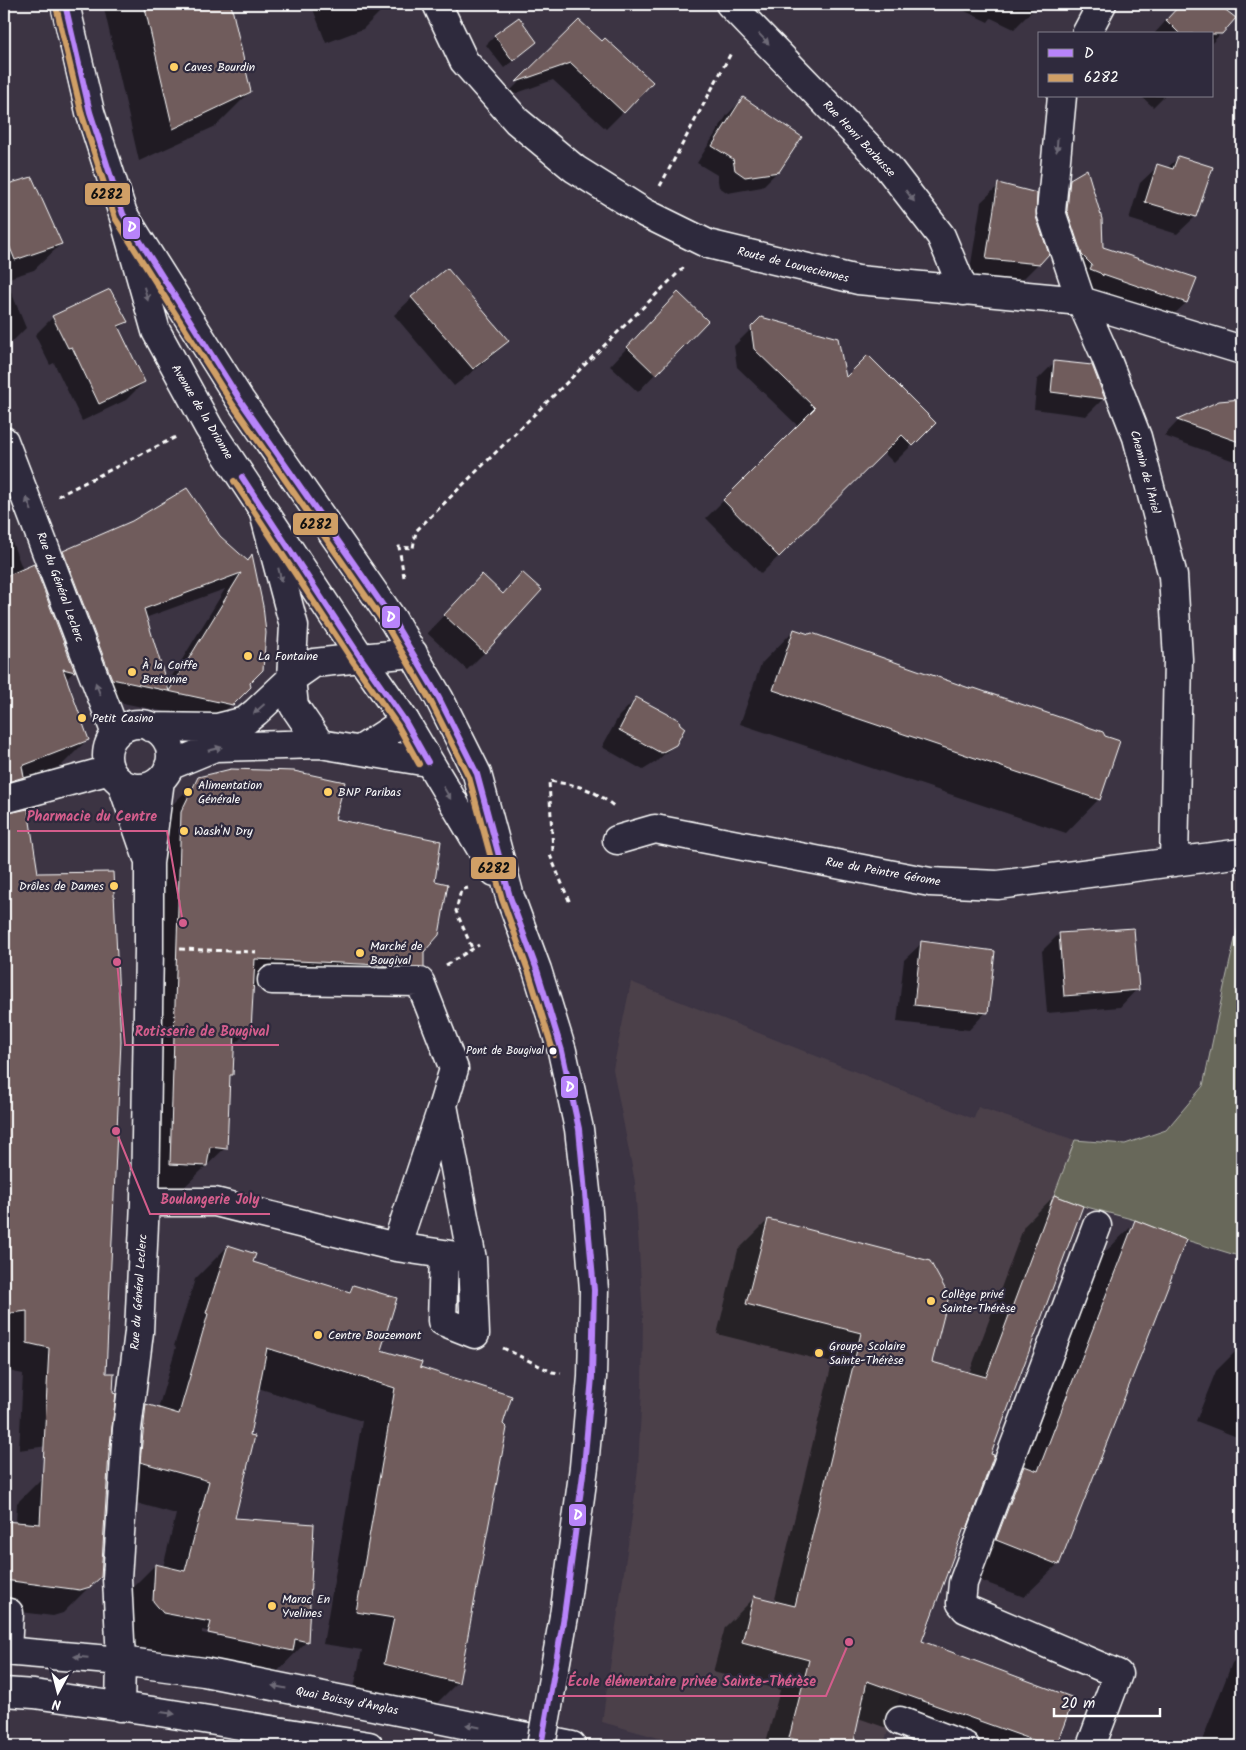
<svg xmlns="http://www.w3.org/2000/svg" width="1246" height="1750" viewBox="0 0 1246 1750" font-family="Kalam,sans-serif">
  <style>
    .built { fill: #4b404a }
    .green { fill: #67685a; stroke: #b3b4ac }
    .shadow { fill: #0007; fill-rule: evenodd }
    .building { fill: #6f5b5c; stroke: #fff; fill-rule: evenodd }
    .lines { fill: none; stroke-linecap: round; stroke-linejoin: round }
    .minor-casing { stroke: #fff; stroke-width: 31 }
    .major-casing { stroke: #fff; stroke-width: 31 }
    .path { stroke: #fff; stroke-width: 3; stroke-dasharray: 5 4; stroke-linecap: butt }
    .minor { stroke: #2f2a3d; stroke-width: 28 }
    .major { stroke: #2f2a3d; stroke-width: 28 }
    .major-bridge-casing { stroke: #fff; stroke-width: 31; stroke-linecap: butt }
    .major-bridge { stroke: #2f2a3d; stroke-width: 28 }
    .bus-1-casing { stroke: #2f2a3d; stroke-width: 10 }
    .bus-2-casing { stroke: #2f2a3d; stroke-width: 10 }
    .bus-1 { stroke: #b884fa; stroke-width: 6 }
    .bus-2 { stroke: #d09f66; stroke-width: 6 }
    .oneway { fill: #6d6a77 }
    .poi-dot { fill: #ffd166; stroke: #2f2a3d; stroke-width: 2 }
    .bus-dot { fill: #fff; stroke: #2f2a3d; stroke-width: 2 }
    .labels { text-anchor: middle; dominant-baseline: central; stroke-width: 4.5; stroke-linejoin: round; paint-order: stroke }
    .bus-label { font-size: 11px; fill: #fff; stroke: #2f2a3d; text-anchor: end }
    .poi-label { font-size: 12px; fill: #fff; stroke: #2f2a3d; text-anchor: start }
    .street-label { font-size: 12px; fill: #fff; stroke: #2f2a3d }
    .leader { fill: none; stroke: #d45d8c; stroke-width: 2 }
    .callout-dot { fill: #d45d8c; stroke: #2f2a3d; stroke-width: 2 }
    .callout-label { font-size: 14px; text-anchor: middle; font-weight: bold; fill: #d45d8c; stroke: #2f2a3d; stroke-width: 4.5; stroke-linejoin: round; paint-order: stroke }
    .line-badge { stroke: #2f2a3d; stroke-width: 2 }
    .badge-label { font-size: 14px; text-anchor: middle; font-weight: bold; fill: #fff }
    .pale-badge-label { font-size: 14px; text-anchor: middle; font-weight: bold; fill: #111 }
  </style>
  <rect width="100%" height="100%" fill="#3c3443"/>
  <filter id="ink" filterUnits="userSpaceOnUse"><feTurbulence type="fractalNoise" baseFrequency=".02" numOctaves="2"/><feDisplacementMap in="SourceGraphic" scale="10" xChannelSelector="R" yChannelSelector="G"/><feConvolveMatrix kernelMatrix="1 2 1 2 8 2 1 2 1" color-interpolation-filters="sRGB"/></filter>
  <g filter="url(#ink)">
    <path class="built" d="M631 982 974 1119 978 1107 1075 1140 902 1604 901 1693 883 1746H687L602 1722 633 1510 638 1468 642 1389 643 1317 635 1182 613 1069Z"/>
    <path class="green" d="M1242 909V1257L1186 1240 1135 1220 1083 1206 1054 1195 1075 1140 1125 1144 1166 1130 1203 1086 1224 987Z"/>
    <path class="shadow" d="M103 4H230L250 92 216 126 139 161Z
      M311 4H377L380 12 363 29 326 43Z
      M950 4H1035L1031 12 1014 29 991 18 988 22Z
      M1181 4H1237L1228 14 1234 19 1212 43V34H1154Z
      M519 19 536 42 504 68 486 45 495 36Z
      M579 22 602 43 623 112 606 129 553 80 503 98Z
      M1141 96H1164L1153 107Z
      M743 99 778 171 762 187 728 193 719 187 717 175 697 163 727 115Z
      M4 154 9 185 61 244 34 270 6 279 26 328 4 350Z
      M1178 158 1195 217 1177 234 1129 219 1140 183 1158 166 1167 168Z
      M1071 180 1102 248 1186 303 1168 320 1086 292 1053 198Z
      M999 185 1035 217 1039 263 1021 281 969 276 981 202Z
      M447 270 508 340 490 358 454 386 394 315 412 298Z
      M661 311 655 374 638 392 610 366Z
      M53 317 127 322 119 329 144 382 126 400 82 421 54 363 50 365 35 335Z
      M762 318 846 379 934 423 894 463 883 452 761 574 706 518 798 426 737 367 734 346Z
      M1054 363 1104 398 1086 416 1034 409 1037 380Z
      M1242 401V472L1235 469 1237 462 1164 436 1178 421 1219 403Z
      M4 522 23 570 74 671 66 680 88 739 61 766 16 783 4 795Z
      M64 552 246 562 252 556 250 686 214 722 94 697 46 570ZM225 589 166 686 145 618Z
      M522 574 485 652 467 670 427 633 464 594 502 595Z
      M794 630 1099 799 1066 833 740 724 761 664Z
      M636 699 675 744 656 762 643 770 602 747 619 716Z
      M199 778 334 820 423 951 422 966 395 994 252 987 250 1029 233 1046 232 1075 229 1078 225 1148 178 1193 143 1191 154 841 171 806Z
      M4 815H8L105 1374 108 1453 100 1576 63 1613 53 1616 4 1610V1524L6 1522 16 1523 17 1503 43 1477 47 1446 19 1450 23 1374 4 1370Z
      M1059 934 1137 989 1120 1007 1047 1013 1042 951Z
      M922 943 986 1012 969 1030 897 1022 904 960Z
      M1054 1196 989 1454 966 1528 960 1534 920 1642 1073 1698 1055 1746H938L858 1718 851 1746H765L780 1690 713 1672 725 1627 754 1598 774 1603 832 1363 717 1334 738 1250 768 1220 930 1363 969 1374 1024 1226Z
      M1136 1222 1058 1564 1024 1597 963 1574 1017 1474 1102 1255Z
      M228 1246 252 1263 347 1292 353 1286 379 1350 418 1368 502 1424 458 1682 425 1715 352 1697 362 1650 323 1644 362 1421 258 1388 234 1519 306 1642 274 1675 130 1645 122 1598 155 1565 163 1567 176 1514 108 1495 113 1438 146 1405 158 1409 176 1347 174 1346 195 1279ZM202 1630 277 1646V1648L202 1633Z
      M1242 1345V1439L1196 1421 1216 1371Z
      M1242 1653V1746H1200L1232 1663Z"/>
    <path class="building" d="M144 4H231L251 92 173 129Z
      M1181 4H1218L1236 18 1222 34H1180L1166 20Z
      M519 17 537 42 513 61 494 35Z
      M579 20 602 41 605 38 653 82 624 113 571 63 516 82Z
      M743 97 802 137 779 172 745 177 735 170 733 159 712 146Z
      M1178 156 1213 167 1196 217 1145 202 1157 164 1173 169Z
      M1087 169 1102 219 1103 247 1197 278 1187 303 1103 274V276L1100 273 1090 269 1092 265 1082 255 1067 210 1070 179Z
      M32 177 62 244 15 260 4 233V185Z
      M998 183 1037 193 1036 217 1049 254 1040 264 986 259Z
      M447 268 509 341 473 369 411 297Z
      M110 289 128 322 118 326 145 382 99 404 72 347 68 348 52 316Z
      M678 292 708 321 656 375 627 347Z
      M761 317 838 338 846 377 868 355 936 423 913 446 902 435 779 557 723 500 815 408 754 349 751 327Z
      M1054 361 1092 365 1105 399 1051 392Z
      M1242 399V443L1177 420 1219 401Z
      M187 488 220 536 248 561 252 554 263 606 266 633 263 670 250 683 251 687 233 705 112 679 63 551 132 521ZM241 573 169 691 144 609Z
      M34 564 75 672 63 669 89 740 22 766 24 777 4 783V577Z
      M522 572 542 590 485 653 444 615 482 574 503 594Z
      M794 629 809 634 812 633 972 689 974 688 1103 732 1105 736 1120 741 1100 800 773 690Z
      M636 697 679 720 680 724 685 728 676 745 661 753 619 730Z
      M231 769 294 771 345 782 335 819 441 841 435 881 448 884 439 935 424 952V967L255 959 251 1030H235L233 1075H230L227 1149 210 1147 207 1166 170 1164 181 812 198 777Z
      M28 809 38 873 113 872 121 1041 106 1373H114L113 1393 116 1394 109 1453 101 1577 90 1587 80 1590 4 1580V1521L40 1524 49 1348 27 1343V1311L4 1314V814Z
      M1134 928 1139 990 1064 996 1059 933Z
      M921 941 995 951 988 1013 914 1005Z
      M1054 1195 1083 1206 991 1454 994 1455 967 1529 964 1528 922 1641 1074 1698 1056 1746H1050L867 1681 853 1746H821L789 1738 809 1660 742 1642 754 1596 795 1606 861 1333 746 1304 768 1219 930 1261 949 1296 932 1362 986 1377Z
      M1135 1220 1186 1240 1059 1565 996 1540 1024 1466 1038 1471Z
      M228 1245 256 1254 253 1262 350 1292 353 1285 397 1298 381 1350 422 1362 420 1367 512 1396 503 1424 507 1428 459 1683 384 1664 394 1618 356 1612 395 1388 267 1348 250 1435 255 1436 235 1518 314 1524 308 1642 295 1639 293 1651 208 1633 211 1622 163 1613 153 1601 155 1564 185 1571 209 1481 140 1462 146 1404 179 1414 208 1314 206 1313Z"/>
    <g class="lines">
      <g class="minor-casing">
        <path id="minor" d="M437 4 464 61 517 121 575 169 645 213 708 244 858 280 1081 301 1242 350
          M730 4 887 166 941 236 964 291
          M1086 34 1102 4
          M1062 96 1051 212 1081 301 1105 355 1137 437 1173 576 1178 659 1174 862
          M4 441 116 734
          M265 517 294 626 291 679 294 706 320 744
          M107 756a32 32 0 1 1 64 0a32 32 0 1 1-64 0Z
          M150 727 217 728 245 721 256 712 291 679 314 663 361 658
          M360 750 405 721
          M169 766 215 747 320 744 428 762
          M122 784 147 856
          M4 799 110 770
          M617 840 655 829 930 882 998 885 1242 853
          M272 980 420 982 454 1069 443 1105 472 1259 444 1254 442 1321 475 1334 472 1259
          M145 1202H215L396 1247 444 1254
          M396 1247 442 1108
          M4 1612 9 1613 7 1651
          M121 1661 117 1578 127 1429 139 1332 145 1202 149 948V863L160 780
          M900 1721 965 1746
          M1091 1746 1118 1674 966 1609 961 1603 963 1583 1097 1226"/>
      </g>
      <g class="major-casing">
        <path id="major" d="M65 4 90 112 123 214 156 331 209 428 361 658 405 721 495 872
          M123 214 240 400 393 620 439 698 477 774 510 897 537 970 562 1051 579 1129 587 1200 594 1290 592 1377 584 1467 564 1616
          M361 658 413 653
          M4 1651 121 1661 204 1672 572 1746
          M4 1692 34 1694 160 1712 369 1746
          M120 1707 121 1661"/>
      </g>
      <path class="path" d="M660 186 731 53
        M58 496 178 436
        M404 577 399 547 413 548 416 531 684 267
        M553 851 549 781C580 786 590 787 615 807
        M550 855 570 903
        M468 888 461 890 456 911 472 948
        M180 949 256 952
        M446 965 479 945
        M503 1348 552 1372 561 1373"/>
      <use href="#minor" class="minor"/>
      <use href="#major" class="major"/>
      <g class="major-bridge-casing">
        <path id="major-bridge" d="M541 1746 564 1616"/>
      </g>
      <use href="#major-bridge" class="major-bridge"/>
      <g class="bus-1-casing">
        <path id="bus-1" d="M65 4 90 112 123 214 240 400 393 620 439 698 477 774 510 897 537 970 562 1051 579 1129 594 1290 592 1377 584 1467 564 1616 541 1746
          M242 477 361 658 405 721 428 762"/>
      </g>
      <g class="bus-2-casing">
        <path id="bus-2" d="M56 6 82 115 115 218 233 405 386 625 431 702 469 777 502 899 529 973 554 1054
          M234 481 354 663 398 726 419 764"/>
      </g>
      <use href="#bus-1" class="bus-1"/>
      <use href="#bus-2" class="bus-2"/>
    </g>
    <defs><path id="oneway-solid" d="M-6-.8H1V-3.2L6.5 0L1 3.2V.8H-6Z" transform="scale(1.25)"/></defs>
    <g class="oneway">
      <use href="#oneway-solid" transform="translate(764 39) rotate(46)"/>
      <use href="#oneway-solid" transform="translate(1057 145) rotate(95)"/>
      <use href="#oneway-solid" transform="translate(910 196) rotate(53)"/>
      <use href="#oneway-solid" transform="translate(146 294) rotate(74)"/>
      <use href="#oneway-solid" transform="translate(29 504) rotate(-111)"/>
      <use href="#oneway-solid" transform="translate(280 575) rotate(76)"/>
      <use href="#oneway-solid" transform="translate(98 689) rotate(-111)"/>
      <use href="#oneway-solid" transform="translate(259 709) rotate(138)"/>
      <use href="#oneway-solid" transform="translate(215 749) rotate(-14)"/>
      <use href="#oneway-solid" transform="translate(447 793) rotate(59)"/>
      <use href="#oneway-solid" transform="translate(81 1657) rotate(-175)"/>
      <use href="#oneway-solid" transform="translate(279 1687) rotate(-169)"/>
      <use href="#oneway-solid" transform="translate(168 1713) rotate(8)"/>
      <use href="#oneway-solid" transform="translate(473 1726) rotate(-169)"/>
    </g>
  </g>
  <g class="poi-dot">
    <circle cx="174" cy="67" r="5"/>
    <circle cx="248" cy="656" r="5"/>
    <circle cx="132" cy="672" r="5"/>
    <circle cx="82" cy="718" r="5"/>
    <circle cx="188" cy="792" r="5"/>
    <circle cx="328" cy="792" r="5"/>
    <circle cx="184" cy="831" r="5"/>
    <circle cx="114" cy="886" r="5"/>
    <circle cx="360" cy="953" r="5"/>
    <circle cx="931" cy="1301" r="5"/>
    <circle cx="318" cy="1335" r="5"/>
    <circle cx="819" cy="1353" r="5"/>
    <circle cx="272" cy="1606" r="5"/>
  </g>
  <circle class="bus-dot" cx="553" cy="1051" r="4.5"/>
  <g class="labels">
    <g class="bus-label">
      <text x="544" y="1051">Pont de Bougival</text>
    </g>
    <g class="poi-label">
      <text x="184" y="67">Caves Bourdin</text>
      <text x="258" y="656">La Fontaine</text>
      <text x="142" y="665">À la Coiffe<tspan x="142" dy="14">Bretonne</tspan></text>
      <text x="92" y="718">Petit Casino</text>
      <text x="198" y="785">Alimentation<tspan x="198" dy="14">Générale</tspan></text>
      <text x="338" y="792">BNP Paribas</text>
      <text x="194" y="831">Wash'N Dry</text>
      <text x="104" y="886" text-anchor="end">Drôles de Dames</text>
      <text x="370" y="946">Marché de<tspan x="370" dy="14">Bougival</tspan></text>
      <text x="941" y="1294">Collège privé<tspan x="941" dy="14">Sainte-Thérèse</tspan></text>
      <text x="328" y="1335">Centre Bouzemont</text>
      <text x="829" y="1346">Groupe Scolaire<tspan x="829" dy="14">Sainte-Thérèse</tspan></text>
      <text x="282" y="1599">Maroc En<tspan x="282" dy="14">Yvelines</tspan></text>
    </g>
    <g class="street-label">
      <text transform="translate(859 139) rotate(47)">Rue Henri Barbusse</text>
      <text transform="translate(793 265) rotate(14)">Route de Louveciennes</text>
      <text transform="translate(202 412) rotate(59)">Avenue de la Drionne</text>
      <text transform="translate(1145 472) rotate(75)">Chemin de l'Ariel</text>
      <text transform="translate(60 587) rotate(70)">Rue du Général Leclerc</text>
      <text transform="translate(883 872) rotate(10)">Rue du Peintre Gérome</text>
      <text transform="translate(139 1292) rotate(-86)">Rue du Général Leclerc</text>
      <text transform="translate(347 1701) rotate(11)">Quai Boissy d'Anglas</text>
    </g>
  </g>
  <path class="leader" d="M183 923L167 831H17M117 962L125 1045H279M116 1131L150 1214H270M849 1642L826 1696H558"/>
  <g class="callout-dot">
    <circle cx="183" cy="923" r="5"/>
    <circle cx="117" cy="962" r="5"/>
    <circle cx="116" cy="1131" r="5"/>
    <circle cx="849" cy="1642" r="5"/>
  </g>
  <g class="callout-label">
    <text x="92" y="821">Pharmacie du Centre</text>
    <text x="202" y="1036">Rotisserie de Bougival</text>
    <text x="210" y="1204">Boulangerie Joly</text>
    <text x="692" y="1686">École élémentaire privée Sainte-Thérèse</text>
  </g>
  <g class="line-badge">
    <rect x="84" y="182" width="47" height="24" rx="5" fill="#d09f66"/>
    <rect x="122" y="216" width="19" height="24" rx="5" fill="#b884fa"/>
    <rect x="292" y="512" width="47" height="24" rx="5" fill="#d09f66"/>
    <rect x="381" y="605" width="20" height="24" rx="5" fill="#b884fa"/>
    <rect x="470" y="856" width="47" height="24" rx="5" fill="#d09f66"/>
    <rect x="560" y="1075" width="19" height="24" rx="5" fill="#b884fa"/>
    <rect x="568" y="1503" width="19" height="24" rx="5" fill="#b884fa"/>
  </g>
  <g class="badge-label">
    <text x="132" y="232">D</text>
    <text x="391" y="622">D</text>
    <text x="570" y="1092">D</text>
    <text x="578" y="1520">D</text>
  </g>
  <g class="pale-badge-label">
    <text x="107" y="199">6282</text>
    <text x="316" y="529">6282</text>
    <text x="494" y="873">6282</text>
  </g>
  <rect width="1246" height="1750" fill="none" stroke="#2f2a3d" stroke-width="20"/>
  <rect x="10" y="10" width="1226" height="1730" fill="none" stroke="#fff" stroke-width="2" filter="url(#ink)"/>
  <rect x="1038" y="32" width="175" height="65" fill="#2f2a3d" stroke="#827f8b"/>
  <rect x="1048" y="49" width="25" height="8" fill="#b884fa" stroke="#827f8b"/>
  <text x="1084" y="58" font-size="15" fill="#ffffff">D</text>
  <rect x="1048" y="74" width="25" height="8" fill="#d09f66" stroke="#827f8b"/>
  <text x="1084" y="82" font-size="15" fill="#ffffff">6282</text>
  <g transform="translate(58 1692) rotate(187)" stroke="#2f2a3d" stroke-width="4" paint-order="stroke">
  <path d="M0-4L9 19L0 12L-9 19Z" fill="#ffffff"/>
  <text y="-8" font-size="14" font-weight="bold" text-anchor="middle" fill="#ffffff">N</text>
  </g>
  <path d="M1054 1708v8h106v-8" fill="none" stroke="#ffffff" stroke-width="2.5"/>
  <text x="1061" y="1708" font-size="15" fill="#ffffff" stroke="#2f2a3d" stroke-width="4" paint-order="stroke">20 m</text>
</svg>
